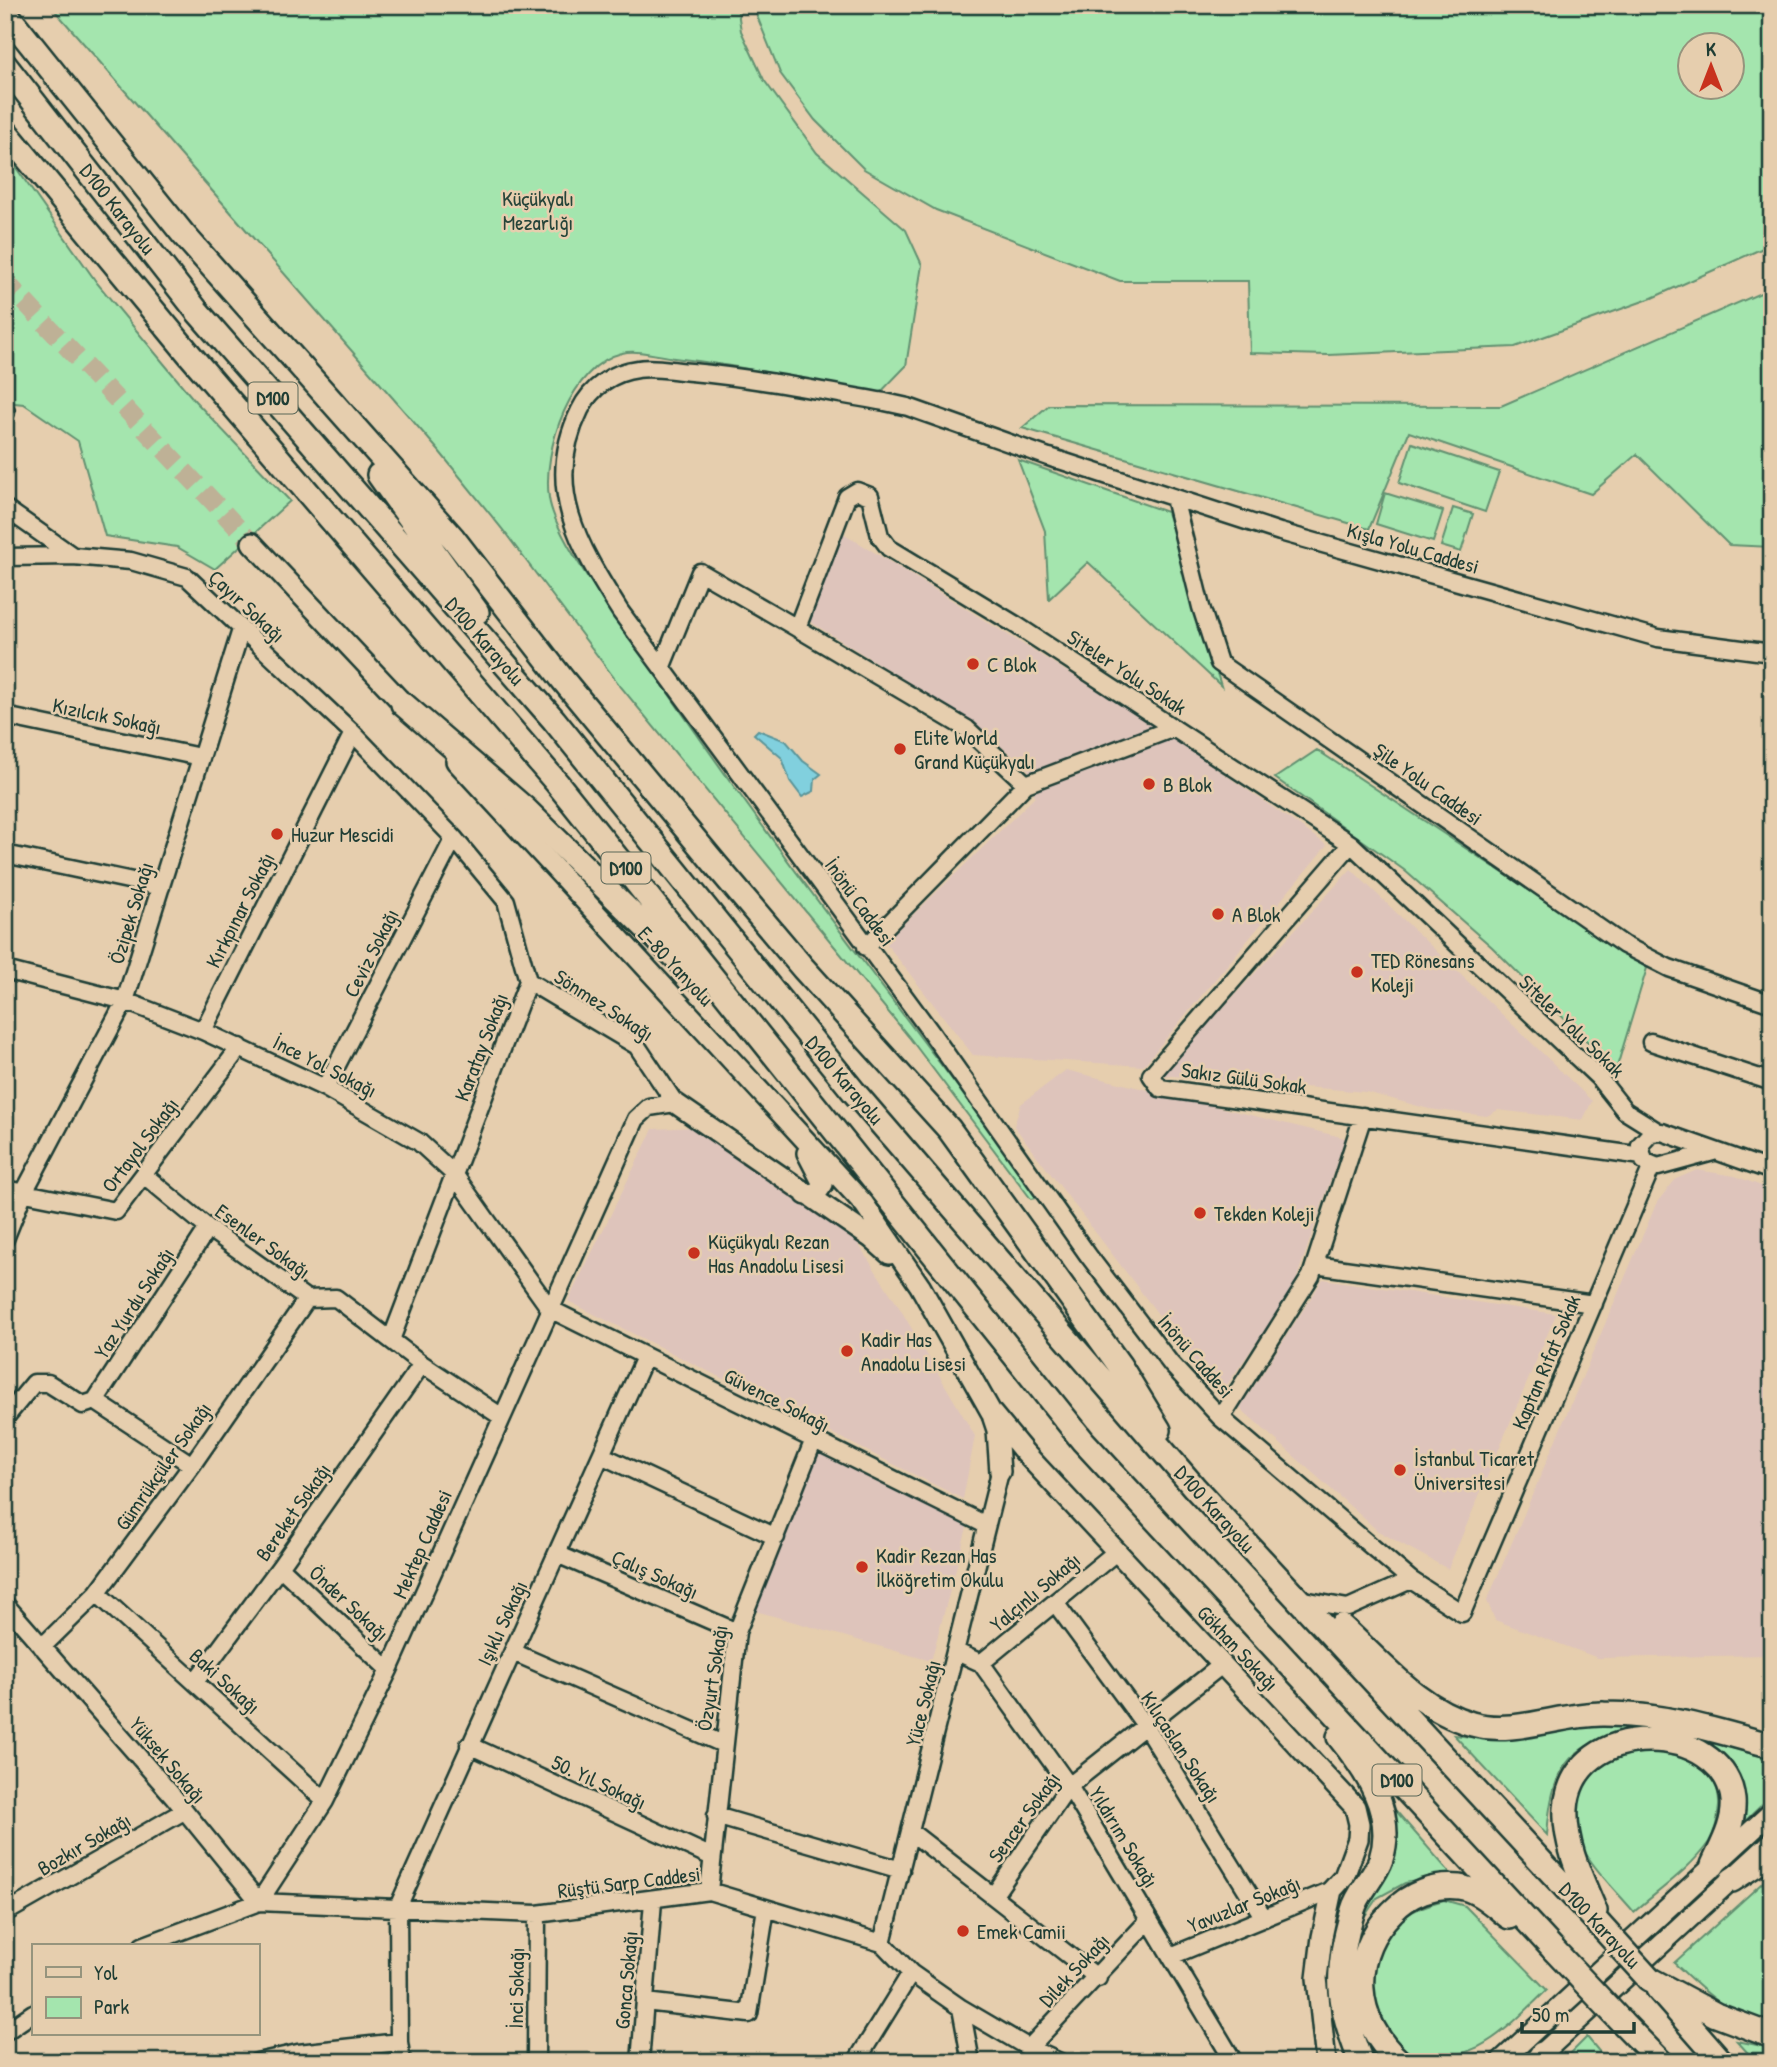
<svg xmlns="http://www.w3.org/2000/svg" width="1777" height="2067" viewBox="0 0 1777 2067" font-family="'Patrick Hand',sans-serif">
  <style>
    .built { fill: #dec4bb }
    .green { fill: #a4e5ae; stroke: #629171; stroke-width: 2; fill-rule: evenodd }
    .water { fill: #81d0de; stroke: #5a959a; stroke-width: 2 }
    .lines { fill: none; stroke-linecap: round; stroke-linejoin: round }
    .major-tunnel { stroke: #beb196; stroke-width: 19; stroke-dasharray: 19 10; stroke-linecap: butt }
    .minor-casing { stroke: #1f3d34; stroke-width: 21 }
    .major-casing { stroke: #1f3d34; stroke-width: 24 }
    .highway-casing { stroke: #1f3d34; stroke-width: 28 }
    .minor { stroke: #e6ceae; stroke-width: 16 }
    .major { stroke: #e6ceae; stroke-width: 19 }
    .highway { stroke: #e6ceae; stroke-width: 23 }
    .highway-bridge-casing { stroke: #1f3d34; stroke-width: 28; stroke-linecap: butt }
    .highway-bridge { stroke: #e6ceae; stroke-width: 23 }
    .poi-dot { fill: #c8321e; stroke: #e6ceae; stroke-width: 2.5 }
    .labels { text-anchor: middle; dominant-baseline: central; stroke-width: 5; stroke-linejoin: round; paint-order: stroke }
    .shield { fill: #e6ceae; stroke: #5b6859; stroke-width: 2 }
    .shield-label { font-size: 19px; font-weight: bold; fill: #1f3d34 }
    .park-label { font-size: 21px; fill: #26453a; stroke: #e6ceae }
    .street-label { font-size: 21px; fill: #1f3d34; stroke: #e6ceae }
    .poi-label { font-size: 21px; fill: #1f3d34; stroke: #e6ceae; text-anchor: start }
  </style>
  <rect width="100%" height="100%" fill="#e6ceae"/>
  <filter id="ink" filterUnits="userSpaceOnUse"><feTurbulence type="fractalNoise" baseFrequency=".0143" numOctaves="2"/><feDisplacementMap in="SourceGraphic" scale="14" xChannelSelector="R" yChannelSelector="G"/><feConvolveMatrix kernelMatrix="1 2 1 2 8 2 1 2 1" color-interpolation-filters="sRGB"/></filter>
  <g filter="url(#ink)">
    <path class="built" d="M843 533 1149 722 1327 845 1143 1066 973 1055 885 942 1035 797 1029 770 973 722 809 621Z
      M1351 869 1592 1101 1583 1120 1498 1110 1487 1116 1429 1109 1366 1092 1161 1075Z
      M1066 1070 1345 1138 1293 1289 1220 1395 1014 1126 1021 1104Z
      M696 1127 848 1228 899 1307 975 1436 963 1499 568 1301 653 1129Z
      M1697 1170 1735 1176 1772 1190V1655L1598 1658 1495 1620 1487 1601 1657 1202 1676 1179Z
      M1323 1279 1556 1314 1448 1569 1378 1531 1240 1408Z
      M816 1447 968 1524 931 1661 752 1610Z"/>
    <path class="green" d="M50 5H737L741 31 764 80 817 153 906 230 922 265 906 366 878 395C810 381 743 366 674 358 659 356 637 349 622 353 571 365 542 450 549 498 555 539 616 617 641 653 767 840 906 1017 1041 1197L1031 1199 909 1037 621 687 503 530 439 451Z
      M758 5H1772V244L1652 298 1515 347 1328 355 1250 353 1248 281H1120L936 210 864 169 815 120 780 73 757 16ZM1690 46H1732V88H1690Z
      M5 152 97 283 195 401 290 501 215 569 177 547 105 536 78 441 24 404 5 402Z
      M1772 288V547L1729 545 1637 454 1591 494 1409 432 1369 529 1022 428 1049 405 1501 406Z
      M1412 443 1499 472 1485 512 1399 483Z
      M1018 460 1167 512 1221 686 1088 562 1049 599 1045 531Z
      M1385 493 1443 511 1433 542 1376 524Z
      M1453 508 1473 514 1461 552 1441 546Z
      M1317 750 1647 968 1616 1070 1492 947 1404 870 1275 778Z
      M1604 1724 1622 1725 1627 1731C1564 1747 1552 1771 1547 1835L1454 1735 1499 1740Z
      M1693 1737 1772 1759V1795L1742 1824 1738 1791 1704 1743Z
      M1640 1751C1674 1753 1721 1762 1719 1806 1718 1818 1716 1831 1709 1842 1690 1869 1659 1890 1634 1912 1618 1893 1599 1875 1586 1854 1568 1827 1576 1779 1604 1762 1615 1755 1627 1753 1640 1751Z
      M1390 1804 1452 1875 1405 1883 1377 1898 1354 1932Z
      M1772 1874V2023C1729 2019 1704 1990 1674 1963Z
      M1444 1900 1465 1906 1547 1990C1499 2036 1474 2067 1402 2055 1394 2042 1382 2027 1378 2013 1360 1951 1385 1915 1444 1900Z
      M1587 2037 1608 2062H1562Z
      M1737 2041 1772 2048V2062H1756Z"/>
    <path class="water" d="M758 730 786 741 803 761 821 774 815 779 814 791 802 797 790 781 782 758 754 734Z"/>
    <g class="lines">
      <path class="major-tunnel" d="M5 281 252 543"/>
      <g class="minor-casing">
        <path id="minor" d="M5 412H6
          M1050 457 1280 532 1658 638 1772 653
          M1057 460 908 407 885 402C821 391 756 378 691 372 674 371 654 366 638 369 613 372 591 387 580 410 542 486 579 546 620 611L930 1031 1088 1255 1171 1364 1221 1418 1411 1580 1462 1613 1652 1166
          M1174 498 1201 607 1219 663 1624 945 1669 968 1772 1004
          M5 508 73 556
          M5 557 73 556 131 561 187 577 353 733 454 838 506 901 528 981 391 1340
          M797 628 967 729 1026 784 866 947
          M662 666 700 572 797 628 847 497 857 491 870 496 880 536 889 548 1016 625 1351 844 1598 1077 1625 1111 1657 1131
          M5 716 200 757
          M1026 784 1174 728
          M1351 844 1151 1075 1160 1088 1642 1156
          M5 854 161 887
          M5 970 125 1001 203 1031 325 1088 419 1142 454 1174 550 1309 986 1525
          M203 1031 353 733
          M1651 1042 1772 1082
          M325 1088 454 838
          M1713 1152 1658 1167 1644 1161 1640 1145 1651 1133 1662 1132 1772 1171
          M144 1175 208 1228 307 1299 336 1298 422 1364 502 1417
          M5 1189 116 1211 240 1047
          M5 1239 23 1194 125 1001 241 630
          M1315 1265 1594 1304
          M95 1401 208 1228
          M95 1401 192 1465
          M5 1418 34 1383H48L83 1405 95 1401
          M1221 1418 1311 1276 1363 1116
          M601 1455 776 1537
          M557 1554 737 1632
          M280 1567 389 1670
          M97 1593 325 1801
          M1298 1599 1348 1608 1411 1580
          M5 1604 173 1796 259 1902
          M1056 1604 1145 1725 1264 1918
          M42 1647 97 1593 192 1465 307 1299
          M513 1652 723 1744
          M957 1652 981 1663 1069 1786 1234 2062
          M981 1663 1116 1552
          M195 1682 280 1567 422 1364
          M469 1745 712 1857
          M716 1816 901 1870
          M911 1832 1098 1978
          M709 1891 737 1632 813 1442
          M994 1895 1069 1786 1223 1664
          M259 1902 537 1914 709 1891 882 1943 911 1973 961 2008 971 2062
          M5 1913 184 1811
          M882 1943 1000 1472
          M142 1946 259 1902 325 1801 389 1670 636 1119 649 1107 675 1103 637 1046 528 981
          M1171 1956 1332 1890
          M645 2002 749 2014 766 1908
          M961 2008 1029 2048 1060 2062
          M5 2032 33 2013
          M1029 2048 1149 1920
          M257 2062 298 2053 399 2042
          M402 2062 399 2042 398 1907 645 1357
          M536 2062 537 1914
          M640 2062 653 1901
          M856 2062 911 1973"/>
      </g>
      <g class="major-casing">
        <path id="major" d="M252 543 412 713
          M456 761 864 1204 920 1286 991 1412 1025 1453 1355 1807 1359 1824 1358 1839 1344 1877 1332 1890 1322 1937 1317 1978 1326 2062
          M675 1103 871 1238 889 1254
          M806 1195 816 1194 823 1184 807 1153
          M993 1418 997 1430 1000 1472
          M1500 2062 1772 1812
          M1533 2062 1772 1842"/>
      </g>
      <g class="highway-casing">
        <path id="highway" d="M5 12 183 234 453 538 563 680 716 865 803 968 949 1129 1120 1366 1159 1430
          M5 65 197 311 554 720 854 1092 1194 1487 1599 1924
          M5 131 190 355 557 783 1083 1441 1554 1950
          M379 475 477 612
          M403 704 525 809 698 979
          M1341 1626C1380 1661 1419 1710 1472 1724 1515 1736 1561 1713 1604 1714 1663 1714 1716 1730 1772 1746
          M1339 1737C1366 1770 1396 1813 1381 1859 1375 1877 1358 1892 1353 1910 1334 1975 1337 2000 1361 2062
          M1732 1880 1772 1854
          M1595 1911C1582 1880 1564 1844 1566 1809 1572 1715 1725 1722 1733 1800 1735 1823 1722 1845 1713 1865
          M1649 1979 1716 2015 1772 2036
          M1658 1989 1722 2062
          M1621 2021 1661 2062
          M1400 2062C1353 2021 1348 1956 1392 1912 1409 1894 1434 1884 1459 1887 1477 1889 1495 1906 1509 1917
          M1537 2062 1542 2054"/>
      </g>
      <use href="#minor" class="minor"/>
      <use href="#major" class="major"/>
      <use href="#highway" class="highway"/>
      <g class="highway-bridge-casing">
        <path id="highway-bridge" d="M1599 1924 1649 1979
          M1554 1950 1621 2021"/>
      </g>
      <use href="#highway-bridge" class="highway-bridge"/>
    </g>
  </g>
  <g class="poi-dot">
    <circle cx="973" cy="664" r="7"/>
    <circle cx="900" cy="749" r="7"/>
    <circle cx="1149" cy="784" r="7"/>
    <circle cx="277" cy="834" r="7"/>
    <circle cx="1218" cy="914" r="7"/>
    <circle cx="1357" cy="972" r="7"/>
    <circle cx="1200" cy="1213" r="7"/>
    <circle cx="694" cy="1253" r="7"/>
    <circle cx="847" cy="1351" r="7"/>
    <circle cx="1400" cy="1470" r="7"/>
    <circle cx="862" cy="1567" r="7"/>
    <circle cx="963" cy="1931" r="7"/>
  </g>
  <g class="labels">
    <g class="shield">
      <rect x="248.5" y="382.5" width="49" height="31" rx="5"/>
      <rect x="601.5" y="852.5" width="49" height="31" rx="5"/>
      <rect x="1372.5" y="1764.5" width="49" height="31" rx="5"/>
    </g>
    <g class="shield-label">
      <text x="273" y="398">D100</text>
      <text x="626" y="868">D100</text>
      <text x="1397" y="1780">D100</text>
    </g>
    <g class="park-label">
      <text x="538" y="198">Küçükyalı<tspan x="538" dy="24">Mezarlığı</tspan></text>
    </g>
    <g class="street-label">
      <text transform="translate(118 209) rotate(52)">D100 Karayolu</text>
      <text transform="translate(1413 548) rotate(16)">Kışla Yolu Caddesi</text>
      <text transform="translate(247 606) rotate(43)">Çayır Sokağı</text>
      <text transform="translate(485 641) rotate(49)">D100 Karayolu</text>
      <text transform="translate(1127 672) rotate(33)">Siteler Yolu Sokak</text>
      <text transform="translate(107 716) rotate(12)">Kızılcık Sokağı</text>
      <text transform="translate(1428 784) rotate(35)">Şile Yolu Caddesi</text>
      <text transform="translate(860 902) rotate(54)">İnönü Caddesi</text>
      <text transform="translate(240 910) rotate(-63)">Kırkpınar Sokağı</text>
      <text transform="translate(131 913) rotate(-73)">Özipek Sokağı</text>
      <text transform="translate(371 953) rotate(-63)">Ceviz Sokağı</text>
      <text transform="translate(676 966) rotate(47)">E-80 Yanyolu</text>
      <text transform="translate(604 1005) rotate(33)">Sönmez Sokağı</text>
      <text transform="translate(1572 1026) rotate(44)">Siteler Yolu Sokak</text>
      <text transform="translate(481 1047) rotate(-69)">Karatay Sokağı</text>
      <text transform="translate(325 1066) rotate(27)">İnce Yol Sokağı</text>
      <text transform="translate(1244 1078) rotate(8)">Sakız Gülü Sokak</text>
      <text transform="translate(845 1080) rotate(50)">D100 Karayolu</text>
      <text transform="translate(140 1145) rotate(-53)">Ortayol Sokağı</text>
      <text transform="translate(263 1241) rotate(36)">Esenler Sokağı</text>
      <text transform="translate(134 1303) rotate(-57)">Yaz Yurdu Sokağı</text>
      <text transform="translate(1196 1356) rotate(49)">İnönü Caddesi</text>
      <text transform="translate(1546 1362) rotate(-67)">Kaptan Rıfat Sokak</text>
      <text transform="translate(777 1400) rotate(27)">Güvence Sokağı</text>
      <text transform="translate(163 1466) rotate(-55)">Gümrükçüler Sokağı</text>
      <text transform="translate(1215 1509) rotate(48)">D100 Karayolu</text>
      <text transform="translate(293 1512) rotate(-55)">Bereket Sokağı</text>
      <text transform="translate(422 1544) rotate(-66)">Mektep Caddesi</text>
      <text transform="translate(655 1574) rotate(24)">Çalış Sokağı</text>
      <text transform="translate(1035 1592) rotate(-40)">Yalçınlı Sokağı</text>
      <text transform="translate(349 1603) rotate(43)">Önder Sokağı</text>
      <text transform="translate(502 1623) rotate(-65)">Işıklı Sokağı</text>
      <text transform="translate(1238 1648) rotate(47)">Gökhan Sokağı</text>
      <text transform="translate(712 1678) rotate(-81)">Özyurt Sokağı</text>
      <text transform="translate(225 1681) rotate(42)">Baki Sokağı</text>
      <text transform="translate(923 1703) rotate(-76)">Yüce Sokağı</text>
      <text transform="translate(1181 1747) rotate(57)">Kılıçaslan Sokağı</text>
      <text transform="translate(168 1760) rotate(50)">Yüksek Sokağı</text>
      <text transform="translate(599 1782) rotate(25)">50. Yıl Sokağı</text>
      <text transform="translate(1024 1817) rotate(-54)">Sencer Sokağı</text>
      <text transform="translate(1124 1837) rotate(59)">Yıldırım Sokağı</text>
      <text transform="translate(84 1844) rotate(-30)">Bozkır Sokağı</text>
      <text transform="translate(629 1882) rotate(-7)">Rüştü Sarp Caddesi</text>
      <text transform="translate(1244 1904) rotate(-22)">Yavuzlar Sokağı</text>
      <text transform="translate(1600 1925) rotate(47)">D100 Karayolu</text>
      <text transform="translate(1074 1970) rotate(-47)">Dilek Sokağı</text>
      <text transform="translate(626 1980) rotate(-85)">Gonca Sokağı</text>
      <text transform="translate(516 1988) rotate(-89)">İnci Sokağı</text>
    </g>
    <g class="poi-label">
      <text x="987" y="664">C Blok</text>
      <text x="914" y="737">Elite World<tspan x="914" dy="24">Grand Küçükyalı</tspan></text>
      <text x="1163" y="784">B Blok</text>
      <text x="291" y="834">Huzur Mescidi</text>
      <text x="1232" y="914">A Blok</text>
      <text x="1371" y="960">TED Rönesans<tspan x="1371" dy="24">Koleji</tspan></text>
      <text x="1214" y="1213">Tekden Koleji</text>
      <text x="708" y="1241">Küçükyalı Rezan<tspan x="708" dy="24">Has Anadolu Lisesi</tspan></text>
      <text x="861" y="1339">Kadir Has<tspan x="861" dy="24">Anadolu Lisesi</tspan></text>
      <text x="1414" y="1458">İstanbul Ticaret<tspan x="1414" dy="24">Üniversitesi</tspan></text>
      <text x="876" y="1555">Kadir Rezan Has<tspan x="876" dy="24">İlköğretim Okulu</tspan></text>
      <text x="977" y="1931">Emek Camii</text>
    </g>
  </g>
  <rect width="1777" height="2067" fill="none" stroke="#e6ceae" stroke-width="28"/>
  <rect x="14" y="14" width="1749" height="2039" fill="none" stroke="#1f3d34" stroke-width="2.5" filter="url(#ink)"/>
  <rect x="32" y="1944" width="228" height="91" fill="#e6ceae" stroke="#96947d" stroke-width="2"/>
  <rect x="46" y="1967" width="35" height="10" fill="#e6ceae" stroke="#96947d" stroke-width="2"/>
  <text x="94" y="1980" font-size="21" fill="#1f3d34">Yol</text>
  <rect x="46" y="1997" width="35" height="21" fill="#a4e5ae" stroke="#96947d" stroke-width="2"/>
  <text x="94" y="2014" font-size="21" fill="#1f3d34">Park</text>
  <g transform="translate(1711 66)"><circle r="33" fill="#e6ceae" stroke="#96947d" stroke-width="2"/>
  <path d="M0-5L12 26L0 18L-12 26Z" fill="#c8321e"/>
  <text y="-10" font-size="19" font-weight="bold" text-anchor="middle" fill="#1f3d34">K</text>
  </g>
  <path d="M1522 2022v10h112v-10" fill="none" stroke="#1f3d34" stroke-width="3.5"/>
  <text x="1532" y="2022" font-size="21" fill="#1f3d34" stroke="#e6ceae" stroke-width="5" paint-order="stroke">50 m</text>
</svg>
